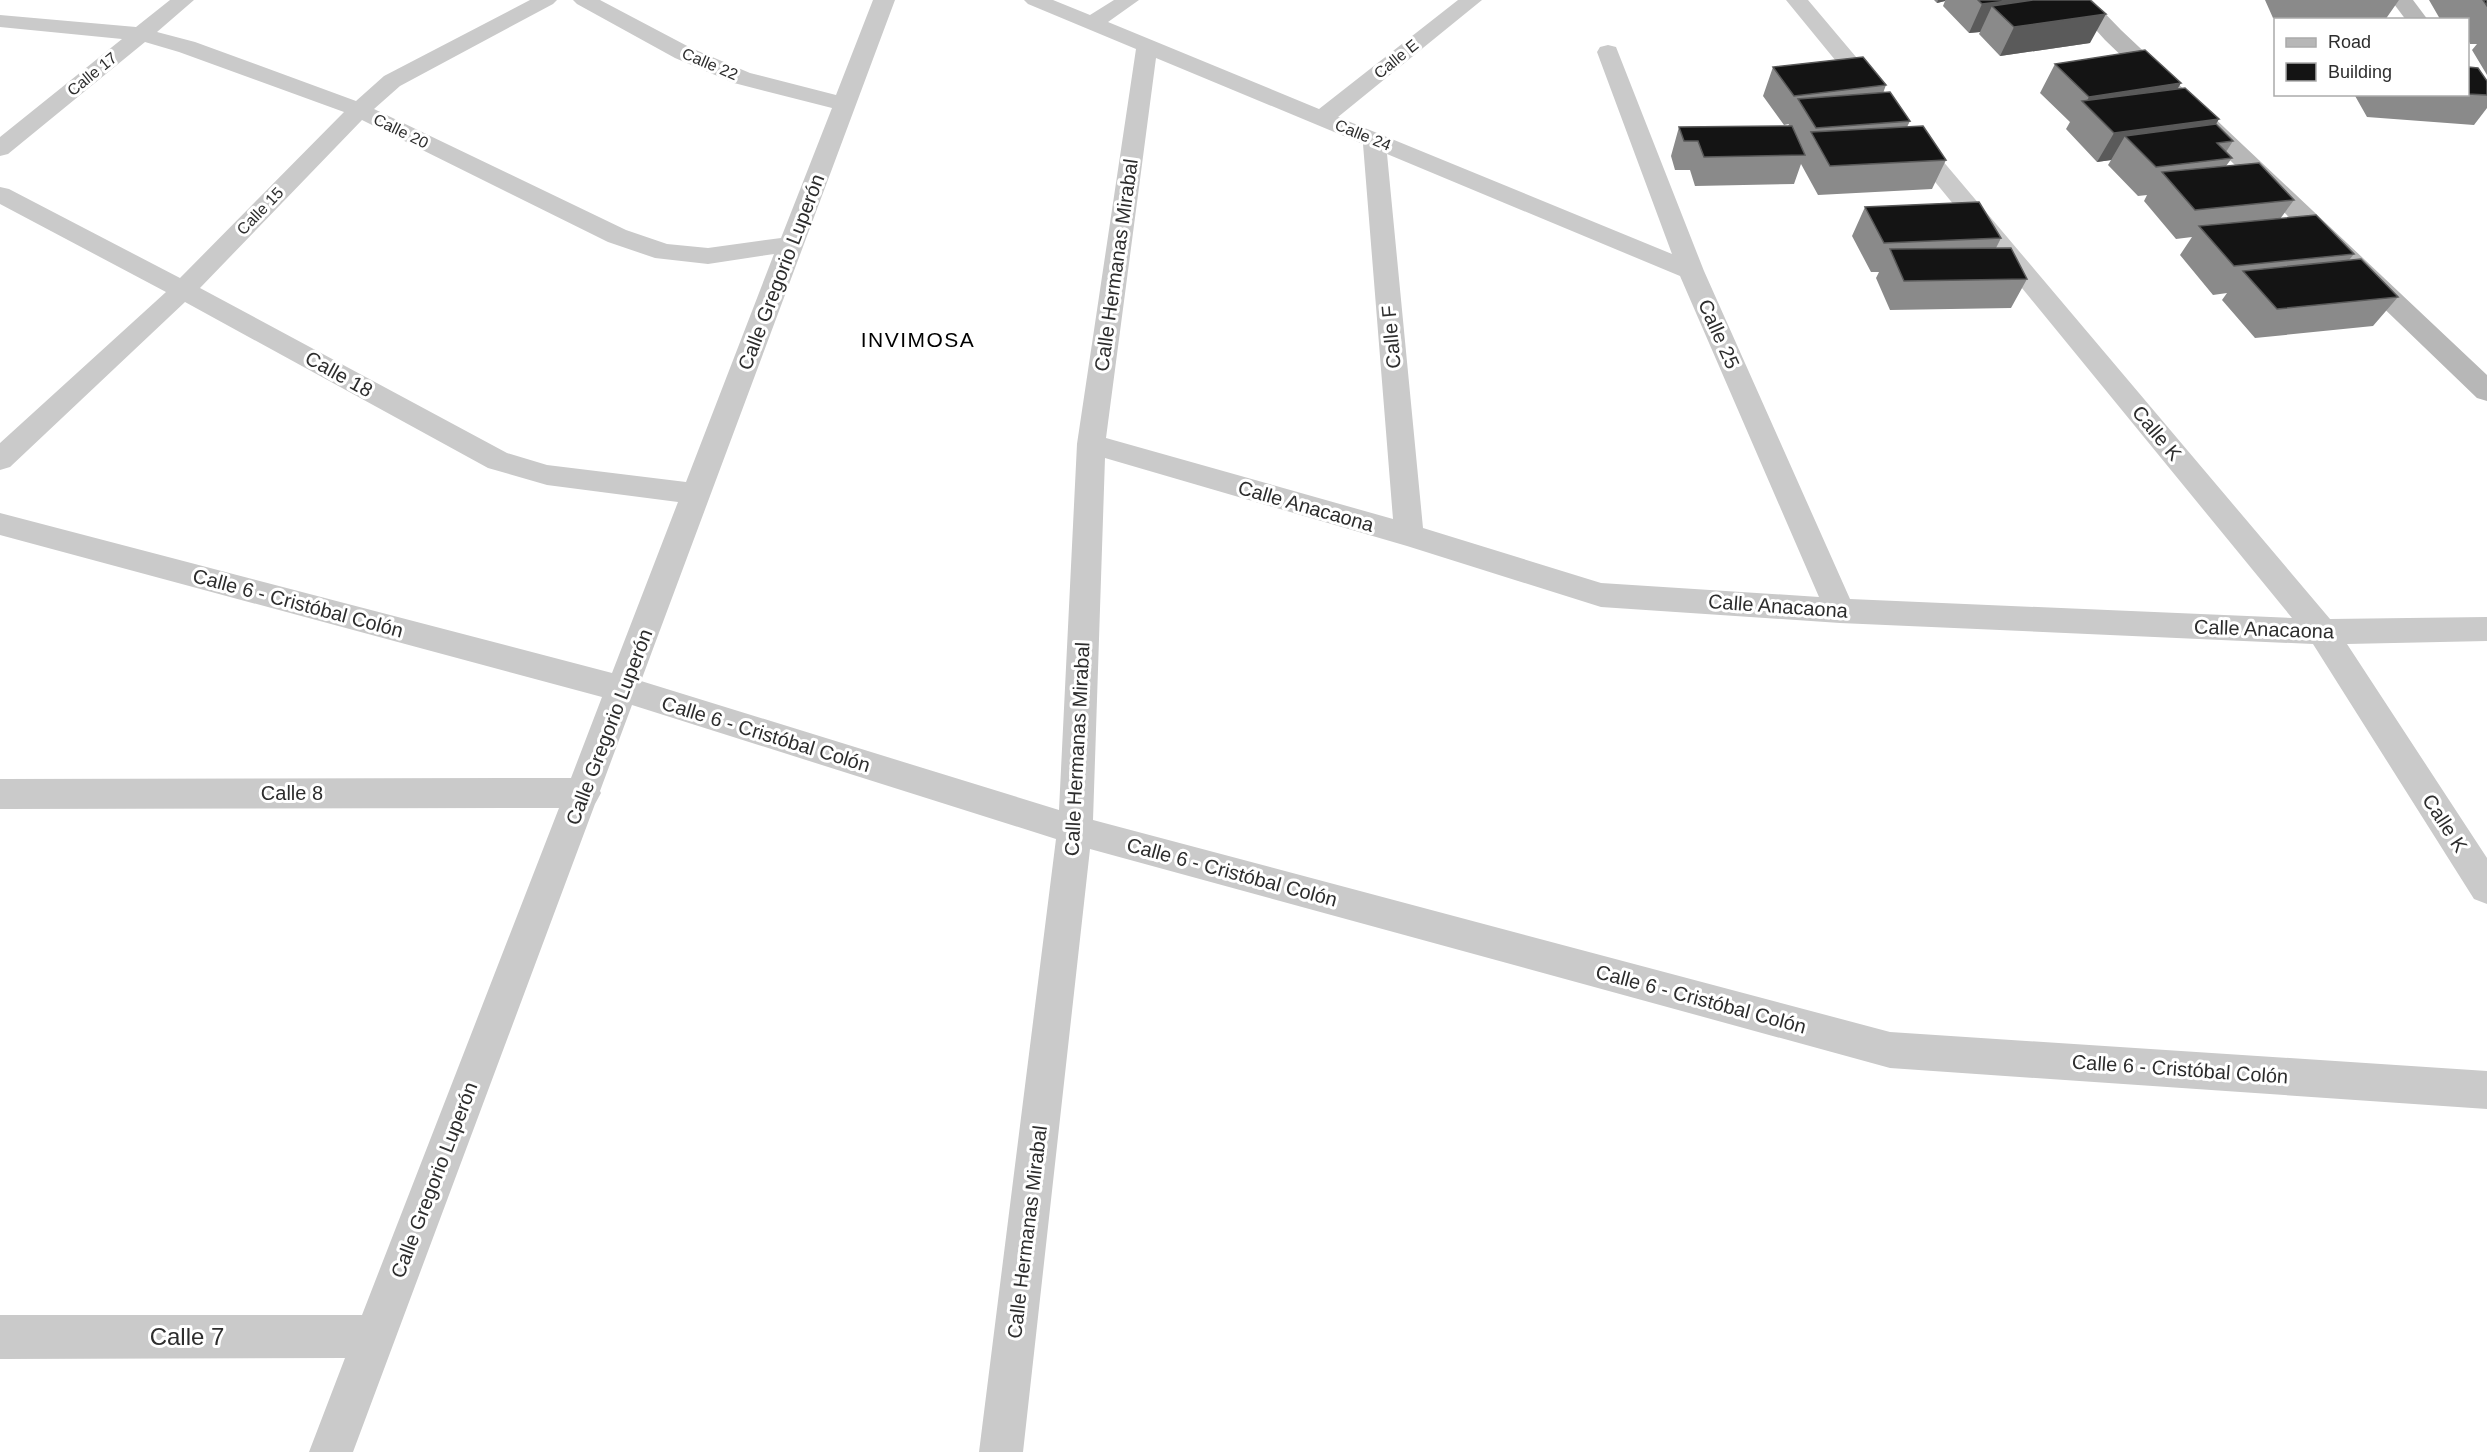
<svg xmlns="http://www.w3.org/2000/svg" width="2487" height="1452" viewBox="0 0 2487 1452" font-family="Arial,sans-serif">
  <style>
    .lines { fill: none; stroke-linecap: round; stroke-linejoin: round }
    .street { fill: #cacaca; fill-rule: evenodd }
    .secondary { fill: #b7b7b7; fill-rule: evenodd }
    .wall { fill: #8a8a8a }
    .shaded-wall { fill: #5a5a5a }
    .building { fill: #141414; stroke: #5a5a5a; stroke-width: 1.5 }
    .labels { text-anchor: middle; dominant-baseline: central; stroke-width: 6; stroke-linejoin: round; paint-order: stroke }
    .far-street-label { font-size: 16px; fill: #2d2d2d; stroke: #fff }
    .street-label { font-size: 20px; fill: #2d2d2d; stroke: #fff }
    .neighbourhood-label { font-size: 21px; letter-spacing: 1.5px; fill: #000; stroke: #fff }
    .near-street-label { font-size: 24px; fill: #2d2d2d; stroke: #fff }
  </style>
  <rect width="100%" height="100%" fill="#fff"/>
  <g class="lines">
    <path class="street" d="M170 0H194L157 32 195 42 356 101 384 76 530 0H557L553 4 400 86 374 109 626 230 667 244 708 248 781 238 832 108 734 83 675 58 577 4 573 0H600L691 48 750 73 836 95 873 0H895L641 681 1059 810 1077 444 1136 49 1028 4 1024 0H1053L1090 15 1114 0H1139L1108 22 1319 109 1458 0H1482L1338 117 1672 254 1597 52 1600 47 1608 45 1616 47 1704 271 1850 599 2292 618 1900 139 1904 134 1912 132 1920 134 2330 619 2487 617V641L2347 644 2487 858V904L2474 899 2313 644 1840 623 1601 607 1407 546 1105 458 1093 820 1890 1032 2487 1071V1109L1890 1068 1090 849 1023 1452H979L1056 839 632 705 600 791 601 793 595 804 353 1452H309L345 1358 0 1359V1315H362L559 808 0 809V779L571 778 602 697 0 535V513L612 673 678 502 547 485 488 468 185 302 10 467 0 470V443L166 292 0 204V187L9 189 180 278 344 112 179 52 145 42 8 154 0 156V137L122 39 0 27V15L136 27ZM1156 58 1363 144 1393 519 1106 438ZM362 120 608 242 655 258 708 264 774 254 686 482 547 465 507 453 200 288ZM1387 154 1680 276 1819 597 1601 583 1423 528Z
      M1786 0H1808L1883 89 1886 94 1883 99 1875 101 1867 99Z"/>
    <path class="secondary" d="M2069 0H2092L2121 30 2487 375V401L2477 398 2105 40Z
      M2391 0H2413L2428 20H2406Z"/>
  </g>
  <path class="wall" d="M1934 0H2090V43L2000 56 1979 34 1980 32 1969 33 1943 6 1945 1 1937 3Z
    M2265 0H2399L2385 20H2293L2273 18Z
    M2429 0H2487V75L2472 50 2477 44H2470L2468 39V20L2440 19Z
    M2055 64 2178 88 2219 119 2216 124 2233 141 2226 152 2232 158 2226 166 2294 200 2280 219 2354 254 2349 260 2398 297 2373 326 2255 338 2222 300 2227 293 2213 295 2180 255 2192 237 2176 239 2144 201 2147 195 2138 196 2108 165 2111 160 2097 162 2066 129 2070 122 2040 93Z
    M1773 67 1886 85 1883 93 1910 121 1907 127 1946 160 1932 189 1818 195 1801 164 1794 184 1695 186 1690 170H1675L1671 156 1679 127 1788 126 1789 124 1784 125 1763 96Z
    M2468 67 2487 81V108L2474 125 2367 117 2354 94H2468Z
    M1865 207 2001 238 1996 248 2027 279 2011 308 1890 310 1876 278 1879 272H1871L1852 236Z"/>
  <path class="shaded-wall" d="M1938 0H1945V1L1937 3Z
    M2015 0H2080L2106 14 2090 43 2000 56 2014 27 1992 6 1980 32 1969 33 1982 4Z
    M2181 83 2164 112 2085 104 2089 97Z
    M2219 119 2200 148 2125 136 2111 160 2097 162 2114 133Z"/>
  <path class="building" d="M1978 0H2015L1982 4Z
    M2033 0H2090L2106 14 2014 27 1992 6Z
    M2483 0H2487V6Z
    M2145 50 2181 83 2089 97 2055 64Z
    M1863 57 1886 85 1794 96 1773 67Z
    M2468 67 2478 68 2487 81V95L2468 94Z
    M2185 88 2219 119 2114 133 2082 101Z
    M1890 92 1910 121 1816 128 1798 99Z
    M2216 124 2233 141 2217 143 2232 158 2156 167 2125 136Z
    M1792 126 1805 155 1704 157 1698 141H1684L1679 127Z
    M1923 126 1946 160 1830 166 1811 132Z
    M2259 163 2294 200 2195 210 2162 172Z
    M1979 202 2001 238 1884 243 1865 207Z
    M2316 215 2354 254 2234 266 2199 226Z
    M2011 248 2027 279 1904 281 1890 249Z
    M2361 259 2398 297 2277 309 2243 271Z"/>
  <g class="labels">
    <g class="far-street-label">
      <text transform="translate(1396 59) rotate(-39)">Calle E</text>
      <text transform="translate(710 64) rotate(23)">Calle 22</text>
      <text transform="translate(92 74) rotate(-39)">Calle 17</text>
      <text transform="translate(401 131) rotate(26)">Calle 20</text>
      <text transform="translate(1363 135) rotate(22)">Calle 24</text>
      <text transform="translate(260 211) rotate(-46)">Calle 15</text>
    </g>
    <g class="street-label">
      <text transform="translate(1116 265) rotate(-82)">Calle Hermanas Mirabal</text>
      <text transform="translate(781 272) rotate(-69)">Calle Gregorio Luperón</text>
      <text transform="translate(1719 334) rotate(66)">Calle 25</text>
      <text transform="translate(1391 337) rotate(-95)">Calle F</text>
      <text transform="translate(339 374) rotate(29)">Calle 18</text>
      <text transform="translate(2157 433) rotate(50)">Calle K</text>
      <text transform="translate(1306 506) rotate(16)">Calle Anacaona</text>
      <text transform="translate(298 603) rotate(15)">Calle 6 - Cristóbal Colón</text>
      <text transform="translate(1778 606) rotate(4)">Calle Anacaona</text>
      <text transform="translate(2264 629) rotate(2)">Calle Anacaona</text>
      <text transform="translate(609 727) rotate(-69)">Calle Gregorio Luperón</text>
      <text transform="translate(766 734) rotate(17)">Calle 6 - Cristóbal Colón</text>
      <text transform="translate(1077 749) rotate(-87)">Calle Hermanas Mirabal</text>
      <text x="292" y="793">Calle 8</text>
      <text transform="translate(2445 823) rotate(57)">Calle K</text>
      <text transform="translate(1232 872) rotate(15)">Calle 6 - Cristóbal Colón</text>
      <text transform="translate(1701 999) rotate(15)">Calle 6 - Cristóbal Colón</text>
      <text transform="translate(2180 1069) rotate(4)">Calle 6 - Cristóbal Colón</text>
      <text transform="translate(434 1180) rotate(-69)">Calle Gregorio Luperón</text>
      <text transform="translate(1027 1232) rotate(-83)">Calle Hermanas Mirabal</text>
    </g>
    <g class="neighbourhood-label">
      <text x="918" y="339">INVIMOSA</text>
    </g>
    <g class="near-street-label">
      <text x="187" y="1336">Calle 7</text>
    </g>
  </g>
  <rect x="2274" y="18" width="195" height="78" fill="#ffffff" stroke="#ababab" stroke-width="1.5"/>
  <rect x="2286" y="38" width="30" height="9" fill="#b7b7b7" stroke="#ababab" stroke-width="1.5"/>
  <text x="2328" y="48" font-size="18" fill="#2d2d2d">Road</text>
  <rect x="2286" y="63" width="30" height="18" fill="#141414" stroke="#ababab" stroke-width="1.5"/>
  <text x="2328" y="78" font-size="18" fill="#2d2d2d">Building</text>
</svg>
